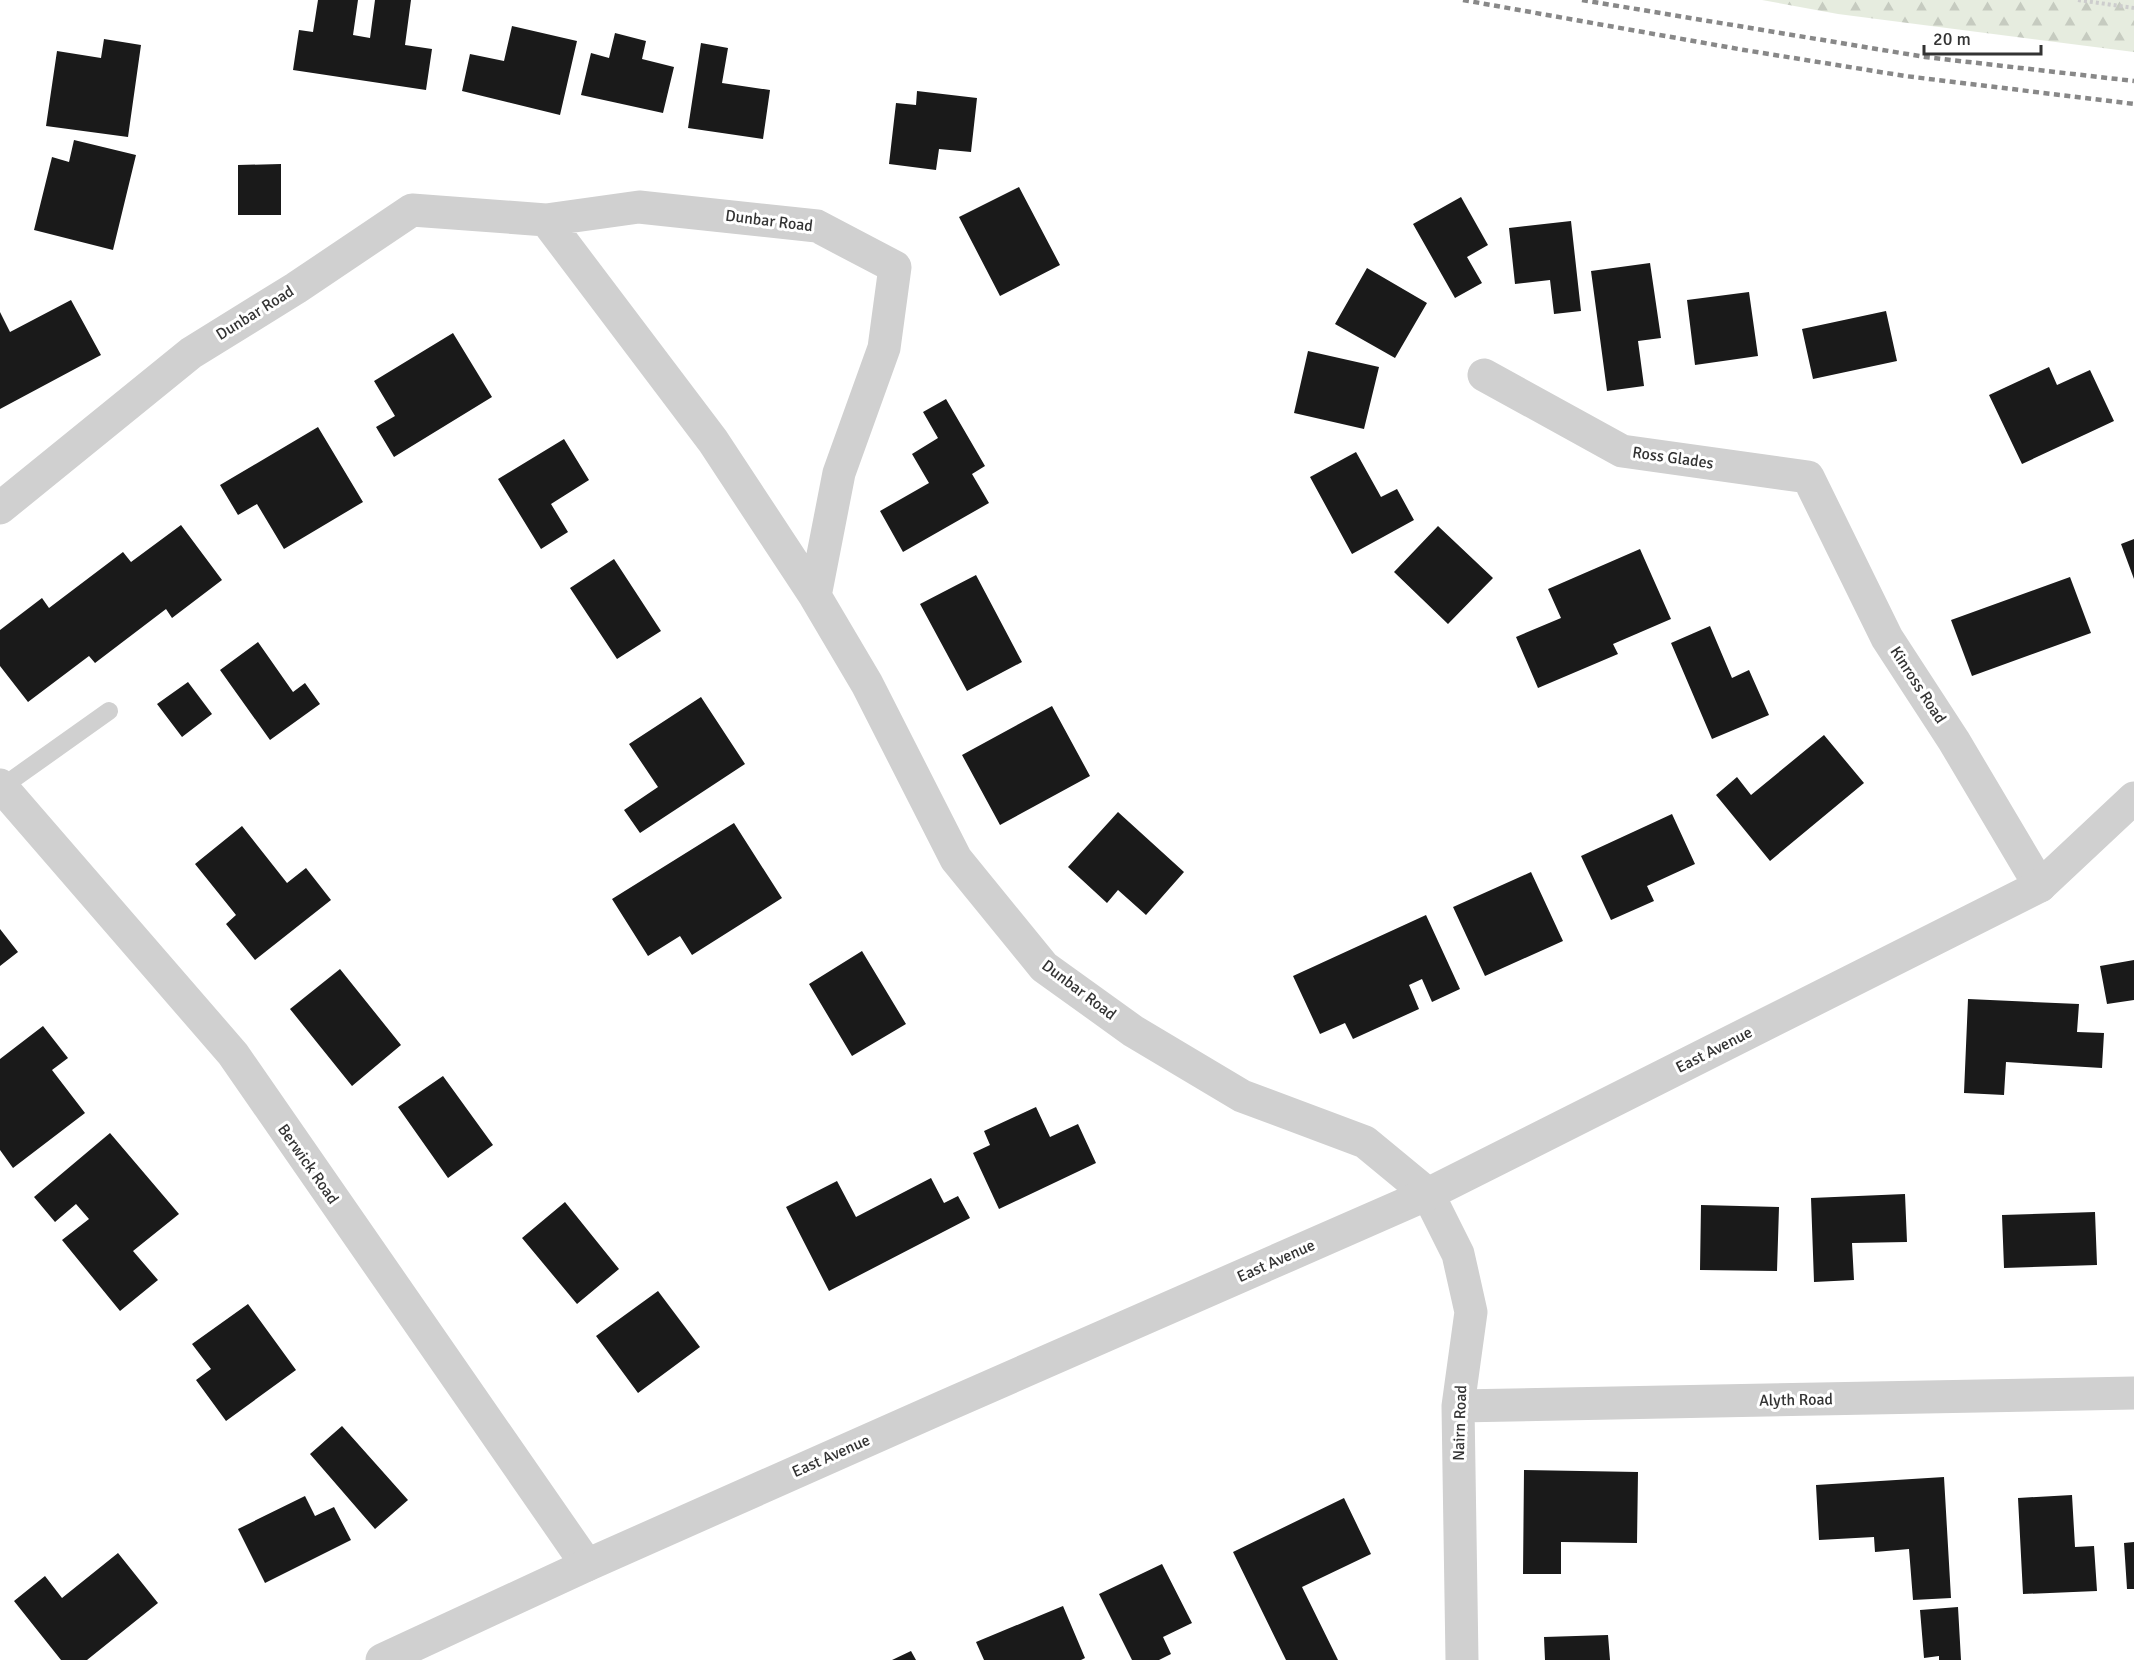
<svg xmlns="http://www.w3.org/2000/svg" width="2134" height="1660" viewBox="0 0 2134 1660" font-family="Signika,sans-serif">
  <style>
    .forest { fill: url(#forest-firs) }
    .building { fill: #1a1a1a }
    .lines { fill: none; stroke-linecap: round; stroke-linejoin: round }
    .path { stroke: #cdcdcd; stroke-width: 4; stroke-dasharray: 3 3; stroke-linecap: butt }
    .service { stroke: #d0d0d0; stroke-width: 18 }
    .minor { stroke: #d0d0d0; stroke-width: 33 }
    .tertiary { stroke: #d0d0d0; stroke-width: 33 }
    .rail { stroke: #888; stroke-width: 4.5; stroke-dasharray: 6 4.5; stroke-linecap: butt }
    .labels { text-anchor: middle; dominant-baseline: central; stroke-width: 6; stroke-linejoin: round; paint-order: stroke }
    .street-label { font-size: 16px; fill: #333; stroke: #fff }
  </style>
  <defs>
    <pattern id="forest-firs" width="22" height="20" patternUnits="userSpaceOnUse" patternTransform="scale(1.5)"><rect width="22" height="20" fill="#e6ecdf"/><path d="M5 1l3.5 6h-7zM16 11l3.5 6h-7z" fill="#c6cbc0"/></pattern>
  </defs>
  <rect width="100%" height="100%" fill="#fff"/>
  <path class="forest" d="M1762 0H2134V52L1838 14Z"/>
  <path class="building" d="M318 0H358L353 35 370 38 375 0H411L405 45 432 49 426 90 293 70 299 30 313 32Z
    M512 26 577 41 560 115 462 91 470 54 504 61Z
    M615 33 646 41 642 59 674 67 663 113 581 95 591 53 609 58Z
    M104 39 141 45 128 137 46 126 57 51 101 58Z
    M701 43 728 48 722 83 770 90 763 139 688 128Z
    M917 91 977 98 971 152 939 149 936 170 889 164 896 103 916 105Z
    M74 140 136 155 113 250 34 230 52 157 69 162Z
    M281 164V215H238V165Z
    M1019 187 1060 265 1000 296 959 217Z
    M1461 197 1488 245 1467 257 1482 283 1455 298 1413 224Z
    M1571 221 1581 311 1554 314 1550 280 1515 284 1509 228Z
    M1650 263 1661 338 1638 341 1644 386 1607 391 1591 271Z
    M1367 268 1427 303 1395 358 1335 324Z
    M1749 292 1758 356 1695 365 1687 300Z
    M71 300 101 355 0 409V312L10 332Z
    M1886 311 1897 361 1813 379 1802 329Z
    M453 333 492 397 394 457 376 427 395 416 374 381Z
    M1308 351 1379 367 1364 429 1294 413Z
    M2049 367 2057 385 2090 370 2114 421 2022 464 1989 395Z
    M946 399 985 466 972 474 989 503 903 552 880 511 929 483 912 454 938 438 923 412Z
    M318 427 363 502 284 549 257 504 238 515 220 485Z
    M564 439 589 480 551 504 568 532 541 549 498 479Z
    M1356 452 1381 497 1397 489 1414 520 1352 554 1310 477Z
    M181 525 222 580 172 618 166 609 95 663 89 656 28 702 0 666V630L42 598 49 608 123 552 131 562Z
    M1438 526 1493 578 1448 624 1394 572Z
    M2134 539V579L2121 544Z
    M1640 549 1671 619 1613 644 1618 654 1538 688 1516 637 1561 618 1548 589Z
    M614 559 661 631 617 659 570 588Z
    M976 575 1022 662 967 691 920 604Z
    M2070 577 2091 633 1972 676 1951 620Z
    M1710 626 1732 678 1749 670 1769 715 1712 739 1671 643Z
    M258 642 293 692 305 683 320 704 270 740 220 670Z
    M188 682 212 714 182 737 157 704Z
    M701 697 745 764 640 833 624 810 658 787 629 744Z
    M1052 706 1090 776 1000 825 962 755Z
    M1824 735 1864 783 1770 861 1716 795 1737 777 1751 795Z
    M1118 812 1184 872 1146 915 1118 890 1107 903 1068 867Z
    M1672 814 1695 864 1647 886 1654 901 1611 920 1581 856Z
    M734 823 782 898 692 955 680 936 648 956 612 899Z
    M242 826 287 883 306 868 331 900 255 960 226 924 236 915 195 864Z
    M1531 872 1563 941 1485 976 1453 907Z
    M1426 915 1460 989 1432 1002 1422 979 1409 985 1419 1009 1353 1039 1345 1023 1320 1034 1293 976Z
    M0 929 18 952 0 966Z
    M862 951 906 1024 852 1056 809 984Z
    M2134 960V1000L2107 1004 2100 966Z
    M340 969 401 1045 352 1086 290 1009Z
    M1968 999 2079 1004 2077 1032 2104 1033 2102 1068 2006 1062 2004 1095 1964 1093Z
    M43 1026 68 1058 52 1070 85 1113 13 1168 0 1150V1059Z
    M443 1076 493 1145 448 1178 398 1107Z
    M1036 1107 1050 1137 1078 1124 1096 1163 999 1209 973 1153 990 1145 984 1131Z
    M110 1133 179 1214 133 1251 158 1280 120 1311 62 1240 89 1219 76 1204 55 1222 34 1197Z
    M931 1178 944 1203 958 1196 970 1218 829 1291 786 1207 837 1181 856 1217Z
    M1905 1194 1907 1242 1852 1243 1854 1280 1814 1282 1811 1198Z
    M565 1202 619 1269 577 1304 522 1238Z
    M1701 1205 1779 1207 1777 1271 1700 1270Z
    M2095 1212 2097 1265 2004 1268 2002 1215Z
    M658 1291 700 1347 638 1393 596 1336Z
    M248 1304 296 1370 226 1421 196 1380 211 1369 192 1344Z
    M342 1426 408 1500 375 1529 310 1454Z
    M1524 1470 1638 1472 1637 1543 1561 1542V1574H1523Z
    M1944 1477 1951 1598 1913 1600 1909 1549 1875 1552 1874 1537 1819 1540 1816 1485Z
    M2072 1495 2075 1547 2094 1546 2097 1591 2023 1594 2018 1498Z
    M305 1496 315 1516 334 1507 351 1540 265 1583 238 1529Z
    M1344 1498 1371 1554 1302 1587 1338 1660H1286L1233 1552Z
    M2134 1542V1589H2127L2124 1543Z
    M118 1553 158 1603 87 1660H61L14 1601 45 1576 62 1598Z
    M1162 1564 1192 1623 1163 1637 1171 1654 1159 1660H1132L1099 1594Z
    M1063 1606 1085 1658 1081 1660H984L976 1642Z
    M1958 1607 1961 1660H1939V1656L1924 1658 1920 1610Z
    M1608 1635 1610 1660H1545L1544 1637Z
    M911 1651 916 1660H892Z"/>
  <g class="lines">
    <path class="path" d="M2078 0 2134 8"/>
    <path class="service" d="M2 787 109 711"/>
    <path class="minor" d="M546 220 639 207 817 226 895 267 884 348 839 473 815 596
      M1484 375 1622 451 1808 477 1887 638 1954 741 2040 886
      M0 508 191 353 296 288 412 210 546 220 713 441 815 596 867 684 956 859 1044 967 1133 1031 1242 1096 1365 1142 1428 1194 1458 1254 1471 1312 1458 1406 1462 1660
      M0 785 233 1054 587 1565
      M1458 1406 2134 1393"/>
    <path class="tertiary" d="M382 1660 587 1565 945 1406 1428 1194 2040 886 2134 798"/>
    <path class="rail" d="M1463 0 1744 50 1905 76 2134 104
      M1582 0 1925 57 2134 81"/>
  </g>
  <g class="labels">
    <g class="street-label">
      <text transform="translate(769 221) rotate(7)">Dunbar Road</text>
      <text transform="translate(255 313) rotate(-32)">Dunbar Road</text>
      <text transform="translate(1673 458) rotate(8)">Ross Glades</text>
      <text transform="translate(1918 685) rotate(57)">Kinross Road</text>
      <text transform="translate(1079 990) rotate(37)">Dunbar Road</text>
      <text transform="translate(1714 1050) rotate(-27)">East Avenue</text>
      <text transform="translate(308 1164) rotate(55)">Berwick Road</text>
      <text transform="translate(1276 1261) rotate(-24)">East Avenue</text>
      <text transform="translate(1796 1400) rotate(-1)">Alyth Road</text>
      <text transform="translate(1460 1423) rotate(-88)">Nairn Road</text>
      <text transform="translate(831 1456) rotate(-24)">East Avenue</text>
    </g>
  </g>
  <path d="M1924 45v9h117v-9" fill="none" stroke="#333333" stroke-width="3"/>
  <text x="1933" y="45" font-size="18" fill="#333333" stroke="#ffffff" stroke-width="4.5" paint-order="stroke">20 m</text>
</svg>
